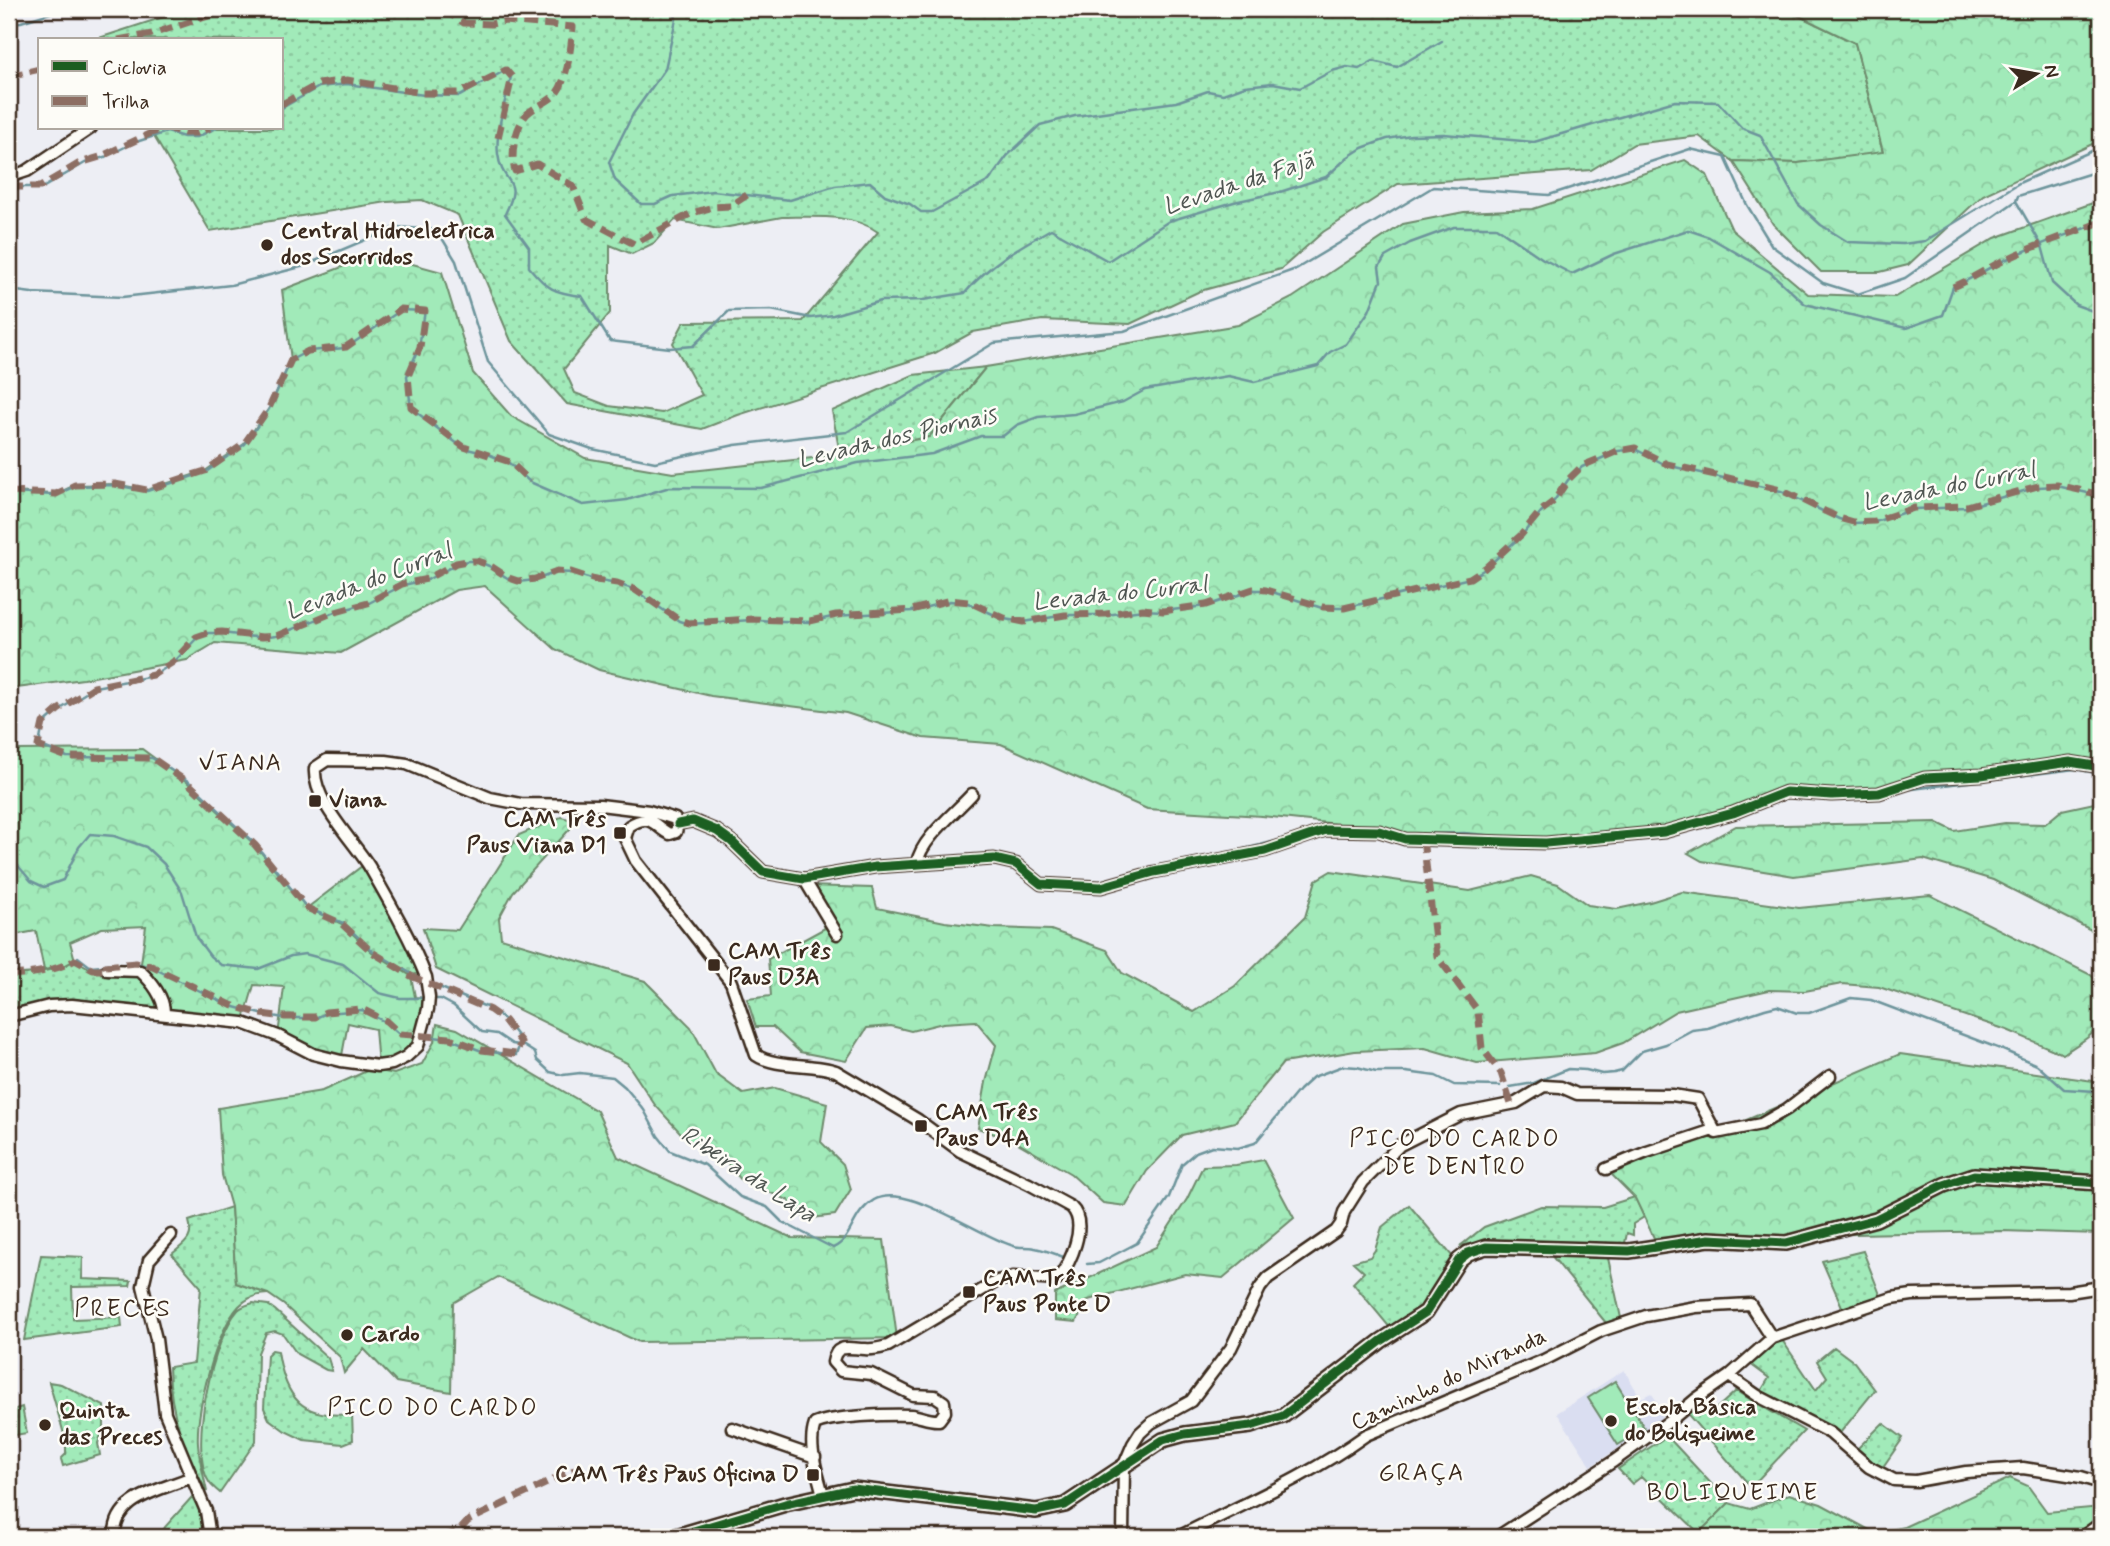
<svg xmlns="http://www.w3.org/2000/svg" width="2110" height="1546" viewBox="0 0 2110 1546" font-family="Mynerve,sans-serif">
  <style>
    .built { fill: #dadef1 }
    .grass { fill: url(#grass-dots); stroke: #6e8a6c; stroke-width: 2; fill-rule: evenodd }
    .forest { fill: url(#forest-crowns); stroke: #6e8a6c; stroke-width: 2 }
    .pitch { fill: #a1eab9; stroke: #6e8a6c; stroke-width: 2 }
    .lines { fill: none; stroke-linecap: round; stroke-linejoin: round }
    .stream { stroke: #6d949b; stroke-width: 2.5 }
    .minor-casing { stroke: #3b2a1e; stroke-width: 15 }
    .major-casing { stroke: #3b2a1e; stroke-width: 18 }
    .minor { stroke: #fdfcf7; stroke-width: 10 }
    .major { stroke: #fdfcf7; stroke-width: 12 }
    .quiet { stroke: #8d6e63; stroke-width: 7; stroke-dasharray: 14 7; stroke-linecap: butt }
    .cycleway-casing { stroke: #fdfcf7; stroke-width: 13 }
    .cycleway { stroke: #1b5e20; stroke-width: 9 }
    .poi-dot { fill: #3b2a1e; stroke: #fdfcf7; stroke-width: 2.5 }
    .labels { text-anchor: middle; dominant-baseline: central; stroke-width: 5; stroke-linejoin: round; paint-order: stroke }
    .poi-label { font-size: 23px; font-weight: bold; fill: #3b2a1e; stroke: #fdfcf7; text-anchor: start }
    .street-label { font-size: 23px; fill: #3b2a1e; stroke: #fdfcf7 }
    .water-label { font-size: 24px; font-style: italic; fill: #505652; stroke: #fdfcf7 }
    .neighbourhood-label { font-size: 24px; letter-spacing: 2px; fill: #3b2a1e; stroke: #fdfcf7 }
  </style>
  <defs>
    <pattern id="grass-dots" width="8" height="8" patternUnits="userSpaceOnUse" patternTransform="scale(1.75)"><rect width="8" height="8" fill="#a1eab9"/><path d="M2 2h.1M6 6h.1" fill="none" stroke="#8cc99f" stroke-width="1.8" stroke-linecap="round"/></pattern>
    <pattern id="forest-crowns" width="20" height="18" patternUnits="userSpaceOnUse" patternTransform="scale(1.75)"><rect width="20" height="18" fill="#a1eab9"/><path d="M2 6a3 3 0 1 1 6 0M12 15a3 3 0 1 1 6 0" fill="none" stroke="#8cc99f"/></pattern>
  </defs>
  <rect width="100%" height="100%" fill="#edeef4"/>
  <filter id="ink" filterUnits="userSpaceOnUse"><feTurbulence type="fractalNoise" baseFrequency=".0143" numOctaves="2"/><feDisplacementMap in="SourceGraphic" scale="14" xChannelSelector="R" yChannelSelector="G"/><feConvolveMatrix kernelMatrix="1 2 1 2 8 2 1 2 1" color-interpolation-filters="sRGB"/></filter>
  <g filter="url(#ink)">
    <path class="built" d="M1624 1370 1641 1398 1651 1393 1665 1412 1656 1424 1591 1466 1557 1413Z"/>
    <path class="grass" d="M188 9H1785L1855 43 1883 153 1798 163 1733 161 1699 136 1634 144 1591 170 1398 184 1323 232 1281 269 1200 291 1130 324 1042 320 973 332 935 353 738 415 702 429 567 404 511 341 458 215 422 200 387 202 210 231 149 128H282V40L96 39ZM782 217C813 217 852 213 878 232L803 321 684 322 673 343 702 395 662 413 609 406 575 393 564 369 610 313V245L632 254 654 243 675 220 718 229Z
      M986 367 929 437 840 454 832 411 913 375Z
      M362 866 375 884 424 971 411 976 372 952 342 924 307 908Z
      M75 960 93 970 140 971 146 976 164 1014 85 1006 9 1016V974C30 975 56 971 75 960Z
      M1635 1197 1644 1217 1633 1224V1235L1627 1233 1625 1243 1479 1242 1460 1246 1484 1227 1541 1206 1603 1207Z
      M1409 1205 1453 1257 1422 1307 1391 1329 1353 1283 1364 1272 1353 1262 1370 1257 1375 1250 1382 1227Z
      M231 1207 236 1283 268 1294C257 1294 247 1298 239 1306 216 1331 196 1410 198 1444 199 1460 204 1476 207 1492 184 1450 170 1415 169 1367L194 1363 201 1287 172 1254C185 1243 194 1239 189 1221Z
      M1863 1251 1881 1297 1843 1309 1822 1261Z
      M41 1255 83 1257 82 1279 131 1281 130 1286 72 1287 73 1319 121 1317 122 1327 24 1340Z
      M1551 1255 1608 1258 1621 1318 1606 1323Z
      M253 1303 268 1305 275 1310 328 1358 332 1371 326 1370 297 1354 283 1334 275 1331 266 1333 258 1353 256 1441 220 1493C217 1490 211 1486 209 1482 188 1448 213 1338 238 1310 242 1306 247 1305 253 1303Z
      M1780 1337 1816 1390 1827 1377 1817 1361 1834 1347 1854 1362 1875 1390 1836 1438 1758 1396 1769 1378 1746 1361Z
      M272 1350 278 1351C285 1398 302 1419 352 1414L353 1440 343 1444 304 1440 285 1431 269 1419 264 1408 267 1355Z
      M49 1382 61 1384 104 1406V1427L98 1443 100 1455 63 1466 61 1459 66 1454V1441Z
      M1736 1391 1804 1431 1751 1487 1683 1409 1696 1399 1708 1416Z
      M22 1407 27 1433 9 1436V1411Z
      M1883 1423 1903 1438 1878 1474 1853 1453Z
      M1667 1436 1729 1503 1699 1533 1641 1477 1632 1484 1618 1469Z
      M192 1497 199 1509 204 1537H160L165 1527Z"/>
    <path class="forest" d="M1785 9H2101V140L1983 195 1908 265 1880 272H1821L1773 224 1733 161 1798 163 1883 152 1855 43Z
      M1685 160 1707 175 1732 230 1808 294 1895 297 1995 238 2101 200V767L2070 762 1925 778 1879 793 1786 792 1664 832 1546 843 1405 839 1379 831 1328 823 1262 816 1147 809 1001 744 923 738 846 713 711 696 599 670 555 649 485 586 456 590 341 653 215 643 187 660 83 679 9 689V492L56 494 75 485 115 484 147 490 205 471 244 444 269 408 291 360 282 290 376 254 442 272 473 373 511 416 585 458 673 473 822 457 929 437 986 367 1238 325 1292 298 1403 224 1464 212 1533 209Z
      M9 747 16 750 142 749 187 782 255 845 307 908 342 924 372 952 411 976 415 997 426 998 418 1046 378 1066 375 1029 348 1023 341 1061 278 1036 284 987 254 985 243 1023 164 1014V1008L140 971 146 926 102 928 70 942 75 960 64 966 44 970 36 931 9 936Z
      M2094 803 2101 808V935L1993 880 1923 859 1794 876 1702 861 1688 853 1736 826 1936 822 1954 831 2005 823 2045 824 2062 810Z
      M561 817 577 821 513 892 499 918 501 938 645 981 691 1027 716 1074 743 1094 775 1088 827 1103 821 1142 843 1164 851 1189 835 1215 805 1219 788 1200 742 1181 716 1150 688 1141 655 1105 627 1063 436 969 423 928 458 930 519 835Z
      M1331 871 1470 891 1531 876 1558 884 1588 905 1617 909 1650 902 1682 892 1799 908 1930 895 2091 975 2101 985C2101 1033 2102 1028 2063 1054L2007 1030 1879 987 1842 984 1805 991 1769 990 1676 1011 1623 1043 1595 1053 1477 1063 1425 1048 1355 1051 1283 1063 1235 1122 1182 1135 1147 1171 1126 1206 1103 1203 1071 1174 1016 1142 978 1128 986 1082 996 1045 976 1021 943 1023 911 1031 891 1026 867 1028 846 1061 800 1052 773 1027H756L747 999 771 996 768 959 825 928 808 886 872 888 877 908 945 922 994 928 1051 930 1107 950 1122 973 1194 1012 1235 986 1305 917 1316 880Z
      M437 1024 457 1029 597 1111 618 1157 792 1238 884 1240 897 1338 639 1342 498 1277 453 1303 451 1392 396 1382 364 1349 344 1373 340 1357 284 1305 268 1294 236 1283 231 1207 222 1175 218 1108 322 1091 371 1069 394 1074 422 1064 434 1042Z
      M1900 1054 2101 1082V1234L2002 1231 1654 1238 1635 1198 1606 1169 1716 1133Z
      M1263 1160 1294 1218 1223 1278 1185 1274 1088 1300 1076 1322 1055 1320V1294L1156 1247 1187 1199 1203 1166 1236 1165Z
      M2010 1478 2028 1486 2047 1512 2101 1507V1523L2082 1537H1695L1729 1503 1750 1509 1789 1494 1821 1504 1875 1533 1904 1527Z"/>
    <path class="pitch" d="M1615 1381 1645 1429 1618 1445 1588 1398Z"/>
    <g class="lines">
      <path class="stream" d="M674 9 676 19 665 69 633 114 609 162 615 180 641 204H655L673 196 713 191 790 200 835 186 870 182 885 195 910 204 921 212H932L989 181 1007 156 1040 125 1075 116 1176 102 1208 91 1223 94 1245 86 1273 83 1300 88 1332 71 1347 67 1359 69 1373 61 1397 67 1442 41
        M9 23 21 22 63 9
        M282 108 319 87 347 84 424 95 460 96 504 71 511 77C506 99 495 132 498 154 502 187 524 176 505 214L529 247V267C547 289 554 293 582 296L610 341 670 348 693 346 729 311 771 310 811 318 833 315 881 301 923 300 965 293C989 264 1019 247 1051 229L1108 261 1169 221 1234 202 1280 192 1326 177 1348 157 1362 148 1387 139 1411 135 1444 134 1534 142 1675 101 1718 102 1742 128 1760 135 1798 204 1821 225 1848 242 1903 244 1925 241 2019 183 2101 147
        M9 187H44L85 163 105 157 133 143 167 132 184 137H197L216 128
        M2016 201 2042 246 2052 283 2076 305 2101 314
        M9 290 32 293 122 297 231 285 301 267 396 227 437 230 456 261 488 362 549 434 592 449 655 462 735 445 847 432 994 343 1124 331 1296 269 1433 187 1549 195 1690 149 1725 157 1747 205 1772 246 1823 283 1858 294 1905 278 2016 201 2018 196 2101 170
        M9 493 56 495 75 486 115 485 147 491 206 472 245 444 269 409 291 360 308 351 346 348 401 310 425 311 419 347 407 376 411 408 463 448 488 454 509 463 530 482 583 505 627 500 670 487 761 488 858 463 932 454 981 436H1003L1017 425 1038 417 1074 414 1123 402 1145 390 1228 376 1254 382 1318 366 1330 352 1346 344 1369 311 1381 281 1379 267 1385 257 1410 243 1454 227H1496L1543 259 1572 274 1614 254 1688 230 1709 237 1770 272 1805 304 1906 328 1943 315 1953 287C1972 279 1989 267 2007 259 2038 244 2070 234 2101 222
        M1904 790 2075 769 2101 774
        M1728 810 1741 805
        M1428 834 1464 833 1508 837
        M9 855 31 881 44 887 63 880 79 847 90 834 114 836 146 847 164 864 182 892 196 937 210 956 221 965 258 969 291 956 305 954 343 964 379 993 400 998H425
        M999 856 1016 859
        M1216 856 1288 838 1321 827
        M922 858 954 857
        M887 861 915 859
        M790 872 809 873 863 864
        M1126 875 1136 872
        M78 957 91 967 136 963 151 967 231 1006 261 1014 284 1018H315L327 1013 362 1010 385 1022 399 1034 418 1036
        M422 980 373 951 343 923 307 908 255 844 188 781 152 758 67 757 39 745 43 724 59 710 95 687 153 676 173 663 197 638 208 633H222L262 638 276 636 332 613 369 603 403 585 427 580 457 564 467 561H477L489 566 509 579 518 582 535 580 557 572 571 573 595 580 617 584 633 589 679 621 689 624 752 620 810 622 836 616 912 611 950 601 968 603 1004 619 1024 622 1065 615H1106L1143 610 1163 611 1206 606 1253 590H1266L1322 608H1344L1470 578 1485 569 1522 535 1541 512 1554 501 1568 480 1582 467 1618 451 1635 449 1666 465 1781 491 1839 519 1853 523 1875 522 1914 509 1967 507 2038 487 2057 486 2101 496
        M431 999H441L454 1006 482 1032 497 1034 512 1044 524 1046 535 1053 537 1060 550 1072 563 1075 580 1073 613 1077 625 1087 644 1110 658 1136 670 1151 705 1165 740 1197 767 1207 782 1222 833 1248C854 1238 850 1215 874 1200 906 1181 980 1237 1014 1246 1020 1248 1028 1246 1035 1248 1046 1250 1056 1254 1066 1258
        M425 1036 450 1039 482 1051 516 1055 521 1041 505 1020 491 1009 432 984
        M1510 1087 1534 1083 1568 1069 1586 1070 1602 1074 1614 1073 1622 1071 1642 1051 1666 1044 1692 1030 1708 1028 1765 1009 1777 1006 1797 1013H1809L1851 998 1871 1000 2003 1050 2037 1065 2064 1089 2095 1091 2101 1089
        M1087 1264 1099 1263 1137 1243 1169 1197 1182 1164 1196 1152 1212 1146 1238 1148 1255 1143 1299 1090 1313 1077 1343 1066 1357 1067 1376 1072H1406L1436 1076 1454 1085 1500 1086"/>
      <g class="minor-casing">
        <path id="minor" d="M9 177 27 171 91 128
          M678 824 693 821 717 831 731 841 763 872 804 879 875 867 994 859 1016 864 1041 884 1101 887 1154 872 1265 851 1326 830 1379 831 1405 839 1546 843 1664 832 1733 813 1786 792 1832 795 1879 793 1925 778 1981 775 2070 762 2101 767
          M678 824 676 832 670 834C655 828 652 811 629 826L625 838 636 861 731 982 756 1055C775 1068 813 1063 836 1071L918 1120 960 1151 1029 1184 1071 1207C1089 1224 1070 1264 1057 1280L1013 1277 997 1281 888 1346C880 1348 874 1350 865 1349 850 1349 836 1342 833 1362L841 1371 871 1374 913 1395 935 1396 944 1402 945 1412 939 1420C929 1421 921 1416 911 1415 891 1414 831 1416 815 1424 807 1446 818 1474 823 1495
          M917 863C921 839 955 813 972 794
          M804 879 837 934
          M107 970 140 971C151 981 165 998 164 1014
          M9 1016 49 1006 72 1005 243 1023 278 1036 313 1054 341 1061 378 1066 392 1064 406 1057 418 1046 428 1009 429 997 426 977C411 939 389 901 369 866 353 840 312 800 315 768L327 760 386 761 407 764 490 798 521 804 600 805 649 811 675 819 678 824
          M1606 1169 1647 1152 1713 1130
          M9 1196V1212
          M171 1235 149 1260 143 1286 156 1339 165 1413 206 1511 210 1537
          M1729 1376 1758 1396 1830 1433 1869 1467 1894 1480 1916 1481 1966 1472 2023 1468 2081 1477 2101 1483
          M732 1428 815 1457
          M115 1537C113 1497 160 1491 191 1477
          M1123 1537 1124 1465 1133 1444 1140 1433 1151 1423 1191 1401 1231 1348 1260 1288 1268 1278 1336 1231 1341 1224 1344 1212 1363 1182 1400 1145 1461 1114 1516 1103 1544 1086 1561 1087 1577 1094 1672 1095 1698 1099 1716 1133 1761 1124 1787 1109 1830 1076
          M1178 1537C1241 1505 1308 1477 1366 1435L1544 1360 1601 1331 1646 1316 1696 1307 1750 1304 1772 1338
          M1497 1537 1614 1461 1671 1420 1696 1399 1729 1376 1772 1338 1892 1298 1912 1295 2069 1292 2101 1287
          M2082 1537 2101 1523"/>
      </g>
      <g class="major-casing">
        <path id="major" d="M673 1537 785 1504 853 1489 1036 1511 1065 1505 1163 1440 1185 1434 1251 1426 1283 1416 1381 1341 1426 1312 1459 1260 1468 1253 1486 1247 1629 1251 1709 1239 1786 1243 1876 1219 1944 1185 1974 1175 2101 1183"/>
      </g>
      <use href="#minor" class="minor"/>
      <use href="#major" class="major"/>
      <path class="quiet" d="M443 9 464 23 491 24 505 21 573 27C571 45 568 81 555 95 547 103 535 106 527 114 515 127 510 155 515 171L537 164 573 186 586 219 634 244 692 213 713 207 731 206 747 195
        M118 40 152 34 230 9
        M9 76 40 69
        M282 104 319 84 347 80 422 93H460L506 70 512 77 498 138
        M9 187H40L80 163 100 157 151 133 167 128 184 133H197L210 128
        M1953 287C1972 279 1989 267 2007 259 2038 244 2070 234 2101 222
        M9 492 56 494 75 485 115 484 147 490 205 471 244 444 269 408 291 360 308 351 346 347 401 309 425 311 420 347 408 376 411 407 464 447 510 462 530 481
        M1423 839 1437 956 1478 1011 1482 1048 1501 1073 1511 1104
        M9 974C30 975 56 971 75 960L93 970H107L106 966 136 963 151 966 231 1005 261 1014 285 1017H315L326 1012 362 1009 386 1021 400 1034 450 1038 482 1050 516 1054 521 1042 504 1020 490 1010 411 976 372 952 342 924 307 908 255 845 187 782 152 758 67 757 38 746 43 723 58 710 94 687 153 675 173 662 196 637 208 633 222 632 262 637 276 636 332 613 368 603 402 584 427 579 456 563 467 561H477L489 565 509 578 518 581 535 579 557 571 571 572 595 580 617 583 634 589 679 620 689 623 752 619 810 621 836 615 912 610 950 600 969 602 1004 618 1024 622 1065 615 1106 614 1143 609 1163 611 1206 605 1253 589 1266 590 1323 607 1344 608 1470 578 1485 568 1521 535 1540 512 1554 501 1568 480 1582 466 1618 451 1635 448 1667 464 1781 490 1839 518 1853 522 1875 521 1914 508 1967 506 2038 486 2057 485 2101 495
        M442 1537 459 1531 468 1521 580 1467"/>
      <g class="cycleway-casing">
        <path id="cycleway" d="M678 824 693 821 717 831 731 841 763 872 804 879 875 867 994 859 1016 864 1041 884 1101 887 1154 872 1265 851 1326 830 1379 831 1405 839 1546 843 1664 832 1733 813 1786 792 1832 795 1879 793 1925 778 1981 775 2070 762 2101 767
          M673 1537 785 1504 853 1489 1036 1511 1065 1505 1163 1440 1185 1434 1251 1426 1283 1416 1381 1341 1426 1312 1459 1260 1468 1253 1486 1247 1629 1251 1709 1239 1786 1243 1876 1219 1944 1185 1974 1175 2101 1183"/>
      </g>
      <use href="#cycleway" class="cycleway"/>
    </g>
  </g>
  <g class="poi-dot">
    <circle cx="267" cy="245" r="7"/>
    <rect x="308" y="794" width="14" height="14" rx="3.5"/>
    <rect x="613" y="826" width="14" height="14" rx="3.5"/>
    <rect x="707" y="958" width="14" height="14" rx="3.5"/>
    <rect x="914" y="1119" width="14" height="14" rx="3.5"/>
    <rect x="962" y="1285" width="14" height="14" rx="3.5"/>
    <circle cx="347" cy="1335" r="7"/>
    <circle cx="1611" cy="1421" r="7"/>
    <circle cx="45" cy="1425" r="7"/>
    <rect x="806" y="1468" width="14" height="14" rx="3.5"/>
  </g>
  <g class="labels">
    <g class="poi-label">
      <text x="281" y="232">Central Hidroelectrica<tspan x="281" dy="26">dos Socorridos</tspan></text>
      <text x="329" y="801">Viana</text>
      <text x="606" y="820" text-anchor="end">CAM Três<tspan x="606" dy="26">Paus Viana D1</tspan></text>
      <text x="728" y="952">CAM Três<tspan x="728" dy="26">Paus D3A</tspan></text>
      <text x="935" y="1113">CAM Três<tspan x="935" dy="26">Paus D4A</tspan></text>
      <text x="983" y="1279">CAM Três<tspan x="983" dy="26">Paus Ponte D</tspan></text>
      <text x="361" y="1335">Cardo</text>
      <text x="1625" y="1408">Escola Básica<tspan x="1625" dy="26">do Boliqueime</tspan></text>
      <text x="59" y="1412">Quinta<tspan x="59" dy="26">das Preces</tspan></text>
      <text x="799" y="1475" text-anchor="end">CAM Três Paus Oficina D</text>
    </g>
    <g class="street-label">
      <text transform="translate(1449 1380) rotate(-25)">Caminho do Miranda</text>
    </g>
    <g class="water-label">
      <text transform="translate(1239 184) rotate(-18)">Levada da Fajã</text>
      <text transform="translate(897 438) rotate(-13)">Levada dos Piornais</text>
      <text transform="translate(1949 487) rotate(-11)">Levada do Curral</text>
      <text transform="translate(369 582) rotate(-21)">Levada do Curral</text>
      <text transform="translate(1120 594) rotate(-6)">Levada do Curral</text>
      <text transform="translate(748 1175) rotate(33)">Ribeira da Lapa</text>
    </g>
    <g class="neighbourhood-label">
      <text x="241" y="763">VIANA</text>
      <text x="1455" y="1139">PICO DO CARDO<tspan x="1455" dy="28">DE DENTRO</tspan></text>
      <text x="123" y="1309">PRECES</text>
      <text x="433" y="1408">PICO DO CARDO</text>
      <text x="1422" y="1473">GRAÇA</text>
      <text x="1733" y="1493">BOLIQUEIME</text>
    </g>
  </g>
  <rect width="2110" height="1546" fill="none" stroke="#fdfcf7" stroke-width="35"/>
  <rect x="18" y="18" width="2075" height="1511" fill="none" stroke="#3b2a1e" stroke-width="2.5" filter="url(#ink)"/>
  <rect x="38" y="38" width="245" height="91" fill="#fdfcf7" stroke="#afa8a0" stroke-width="2"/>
  <rect x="52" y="61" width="35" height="10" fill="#1b5e20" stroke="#afa8a0" stroke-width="2"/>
  <text x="102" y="74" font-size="21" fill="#3b2a1e">Ciclovia</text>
  <rect x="52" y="96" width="35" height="10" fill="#8d6e63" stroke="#afa8a0" stroke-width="2"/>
  <text x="102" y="108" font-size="21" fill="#3b2a1e">Trilha</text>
  <g transform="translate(2036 74) rotate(79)" stroke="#fdfcf7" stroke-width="5" paint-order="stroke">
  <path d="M0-5L12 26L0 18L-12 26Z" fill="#3b2a1e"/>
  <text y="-10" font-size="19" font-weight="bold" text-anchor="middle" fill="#3b2a1e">N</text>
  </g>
</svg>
